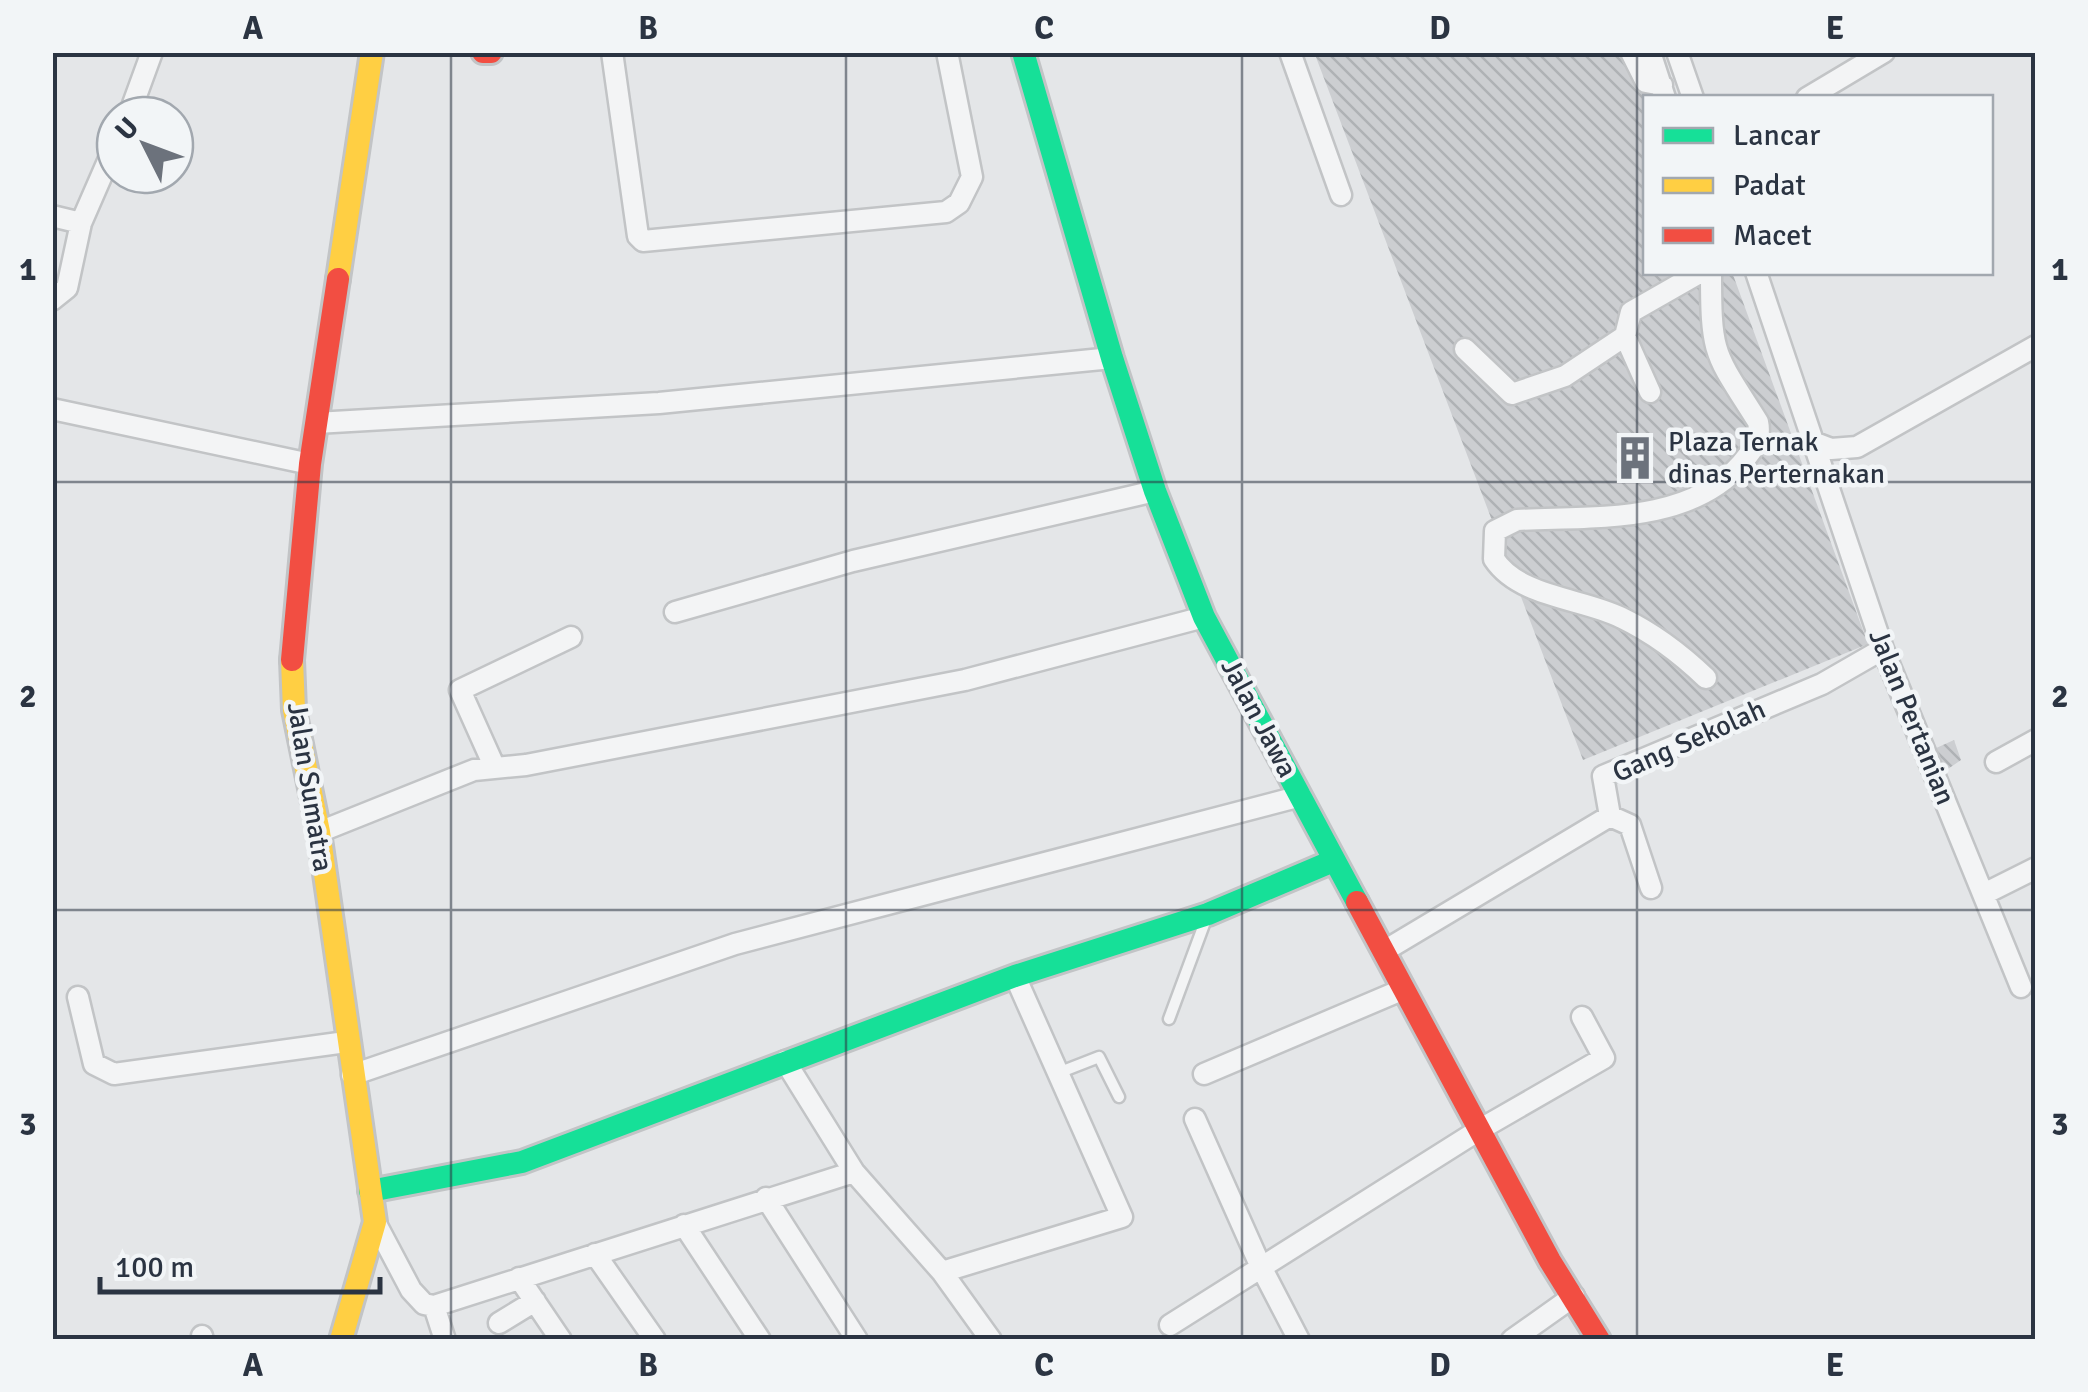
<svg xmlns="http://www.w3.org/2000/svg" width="2088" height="1392" viewBox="0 0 2088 1392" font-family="Signika,sans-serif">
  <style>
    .building { fill: url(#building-back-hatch) }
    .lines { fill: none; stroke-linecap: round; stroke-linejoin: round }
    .lane-casing { stroke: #c2c4c6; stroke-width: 15 }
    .street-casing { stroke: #c2c4c6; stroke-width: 25 }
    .fast-casing { stroke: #c2c4c6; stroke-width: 28 }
    .slow-casing { stroke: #c2c4c6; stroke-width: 28 }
    .jam-casing { stroke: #c2c4c6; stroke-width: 28 }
    .lane { stroke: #f3f4f5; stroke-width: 10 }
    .street { stroke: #f3f4f5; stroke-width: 20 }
    .fast { stroke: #16e098; stroke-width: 22 }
    .slow { stroke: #ffcf43; stroke-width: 22 }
    .jam { stroke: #f24e42; stroke-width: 22 }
    .grid { fill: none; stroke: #2b3442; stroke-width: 2.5; stroke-opacity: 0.55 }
    .labels { text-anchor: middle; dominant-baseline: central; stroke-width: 9; stroke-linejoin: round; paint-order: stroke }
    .poi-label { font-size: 28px; fill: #2b3442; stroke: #f2f5f7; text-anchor: start }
    .street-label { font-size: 28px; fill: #2b3442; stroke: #f2f5f7 }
    .neatline { fill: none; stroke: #2b3442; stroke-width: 4 }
    .grid-label { font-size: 32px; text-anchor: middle; font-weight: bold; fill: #2b3442 }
  </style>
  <defs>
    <pattern id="building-back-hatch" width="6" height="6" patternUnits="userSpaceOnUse" patternTransform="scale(2.5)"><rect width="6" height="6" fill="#ccced1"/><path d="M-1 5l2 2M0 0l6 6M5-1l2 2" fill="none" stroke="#afb2b5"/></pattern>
  </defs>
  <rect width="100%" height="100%" fill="#e4e6e8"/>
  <path class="building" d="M1314 52H1652L1668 98H1646V272H1732L1868 644 1583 760Z
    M1954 740 1961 760 1945 771 1934 749Z"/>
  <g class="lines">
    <g class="lane-casing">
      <path id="lane" d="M1169 1019 1206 919
        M1058 1073 1099 1057 1119 1097"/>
    </g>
    <g class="street-casing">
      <path id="street" d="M612 52 638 236 643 241 946 212 959 203 972 177 947 52
        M1290 52 1341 195
        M1631 52 1646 82 1662 85
        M1650 52 1665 98
        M1677 52 1693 98
        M1807 98 1884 52
        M129 115 152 52
        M52 216 81 223
        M1756 272 1883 649 2021 987
        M52 300 67 288 81 223 115 145
        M1465 349 1512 394 1565 376 1625 336
        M1650 392 1625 336 1631 312 1701 272
        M52 409 310 464
        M316 423 659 403 1112 358
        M1813 442 1831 449 1857 447 2036 346
        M675 612 853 561 1155 491
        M1706 678C1681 654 1653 633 1622 618 1583 598 1520 598 1494 559L1495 531 1517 520C1590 516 1688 525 1741 464 1752 451 1762 440 1758 422 1714 352 1711 357 1711 272
        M1996 762 2036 740
        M495 768 460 690 571 637
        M1610 816 1630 825 1651 888
        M319 832 474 770 526 765 965 680 1204 617
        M1984 894 2036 868
        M1384 951 1610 816 1603 776 1822 684 1883 649
        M78 997 94 1064 114 1074 346 1042
        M785 1061 854 1172 942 1272 991 1340
        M1204 1074 1404 989
        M352 1075 735 944 1301 796
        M1195 1119 1260 1265 1299 1340
        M766 1198 857 1340
        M375 1222 411 1290 424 1304 434 1306 854 1172
        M684 1225 760 1340
        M595 1254 655 1340
        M942 1272 1122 1217 1015 976
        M519 1278 561 1340
        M434 1306 445 1340
        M499 1323 535 1301
        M1170 1325 1479 1130 1604 1058 1582 1017
        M202 1336 203 1340
        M1512 1340 1574 1296"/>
    </g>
    <g class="fast-casing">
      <path id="fast" d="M1023 52 1112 358 1155 491 1204 617 1357 902
        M370 1191 522 1162 1015 976 1208 914 1333 861"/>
    </g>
    <g class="slow-casing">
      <path id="slow" d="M338 279 372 52
        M292 660 294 710 319 832 375 1222 341 1340"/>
    </g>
    <g class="jam-casing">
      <path id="jam" d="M483 52H491
        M292 660 310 464 338 279
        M1357 902 1550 1261 1599 1340"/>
    </g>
    <use href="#lane" class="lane"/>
    <use href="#street" class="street"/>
    <use href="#fast" class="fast"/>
    <use href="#slow" class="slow"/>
    <use href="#jam" class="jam"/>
  </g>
  <path class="grid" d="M451 52V1340M846 52V1340M1242 52V1340M1637 52V1340M52 482H2036M52 910H2036"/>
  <defs>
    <g id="building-bare" transform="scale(3.45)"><path d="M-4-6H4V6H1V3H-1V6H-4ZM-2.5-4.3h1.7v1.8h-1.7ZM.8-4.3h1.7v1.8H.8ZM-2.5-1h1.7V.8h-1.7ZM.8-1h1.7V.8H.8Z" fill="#6c727c" stroke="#f2f5f7" stroke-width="2.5" paint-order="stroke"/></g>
  </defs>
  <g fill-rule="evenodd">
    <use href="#building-bare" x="1635" y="458"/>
  </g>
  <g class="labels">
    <g class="poi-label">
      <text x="1668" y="442">Plaza Ternak<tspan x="1668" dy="32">dinas Perternakan</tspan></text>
    </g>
    <g class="street-label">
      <text transform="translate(1912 717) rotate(68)">Jalan Pertanian</text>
      <text transform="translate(1259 718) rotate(62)">Jalan Jawa</text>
      <text transform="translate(1689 741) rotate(-24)">Gang Sekolah</text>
      <text transform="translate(310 787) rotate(81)">Jalan Sumatra</text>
    </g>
  </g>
  <rect width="2088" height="1392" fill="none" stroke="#f2f5f7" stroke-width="110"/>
  <rect x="1643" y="95" width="350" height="180" fill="#f2f5f7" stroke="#a2a8af" stroke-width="2.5"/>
  <rect x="1663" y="128" width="50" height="15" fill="#16e098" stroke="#a2a8af" stroke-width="2.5"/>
  <text x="1733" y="145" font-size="30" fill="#2b3442">Lancar</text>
  <rect x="1663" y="178" width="50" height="15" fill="#ffcf43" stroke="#a2a8af" stroke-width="2.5"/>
  <text x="1733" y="195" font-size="30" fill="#2b3442">Padat</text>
  <rect x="1663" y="228" width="50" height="15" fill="#f24e42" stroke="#a2a8af" stroke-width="2.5"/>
  <text x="1733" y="245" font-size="30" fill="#2b3442">Macet</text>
  <g transform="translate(145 145) rotate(312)"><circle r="48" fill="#f2f5f7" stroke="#a2a8af" stroke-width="2.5"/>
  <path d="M0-8L18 38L0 25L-18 38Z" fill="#6c727c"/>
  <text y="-15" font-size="28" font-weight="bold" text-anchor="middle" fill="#2b3442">U</text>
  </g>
  <path d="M100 1277v15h280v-15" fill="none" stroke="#2b3442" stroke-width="5"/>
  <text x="115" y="1277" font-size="30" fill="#2b3442" stroke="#f2f5f7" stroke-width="8" paint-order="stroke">100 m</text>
  <rect x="55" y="55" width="1978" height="1282" class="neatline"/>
  <g class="grid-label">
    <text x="253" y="39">A</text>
    <text x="648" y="39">B</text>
    <text x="1044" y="39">C</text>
    <text x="1440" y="39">D</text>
    <text x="1835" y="39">E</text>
    <text x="28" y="280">1</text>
    <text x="2060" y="280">1</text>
    <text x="28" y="707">2</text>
    <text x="2060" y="707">2</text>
    <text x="28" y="1135">3</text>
    <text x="2060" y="1135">3</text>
    <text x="253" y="1376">A</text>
    <text x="648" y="1376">B</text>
    <text x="1044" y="1376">C</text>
    <text x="1440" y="1376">D</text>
    <text x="1835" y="1376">E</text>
  </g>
</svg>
